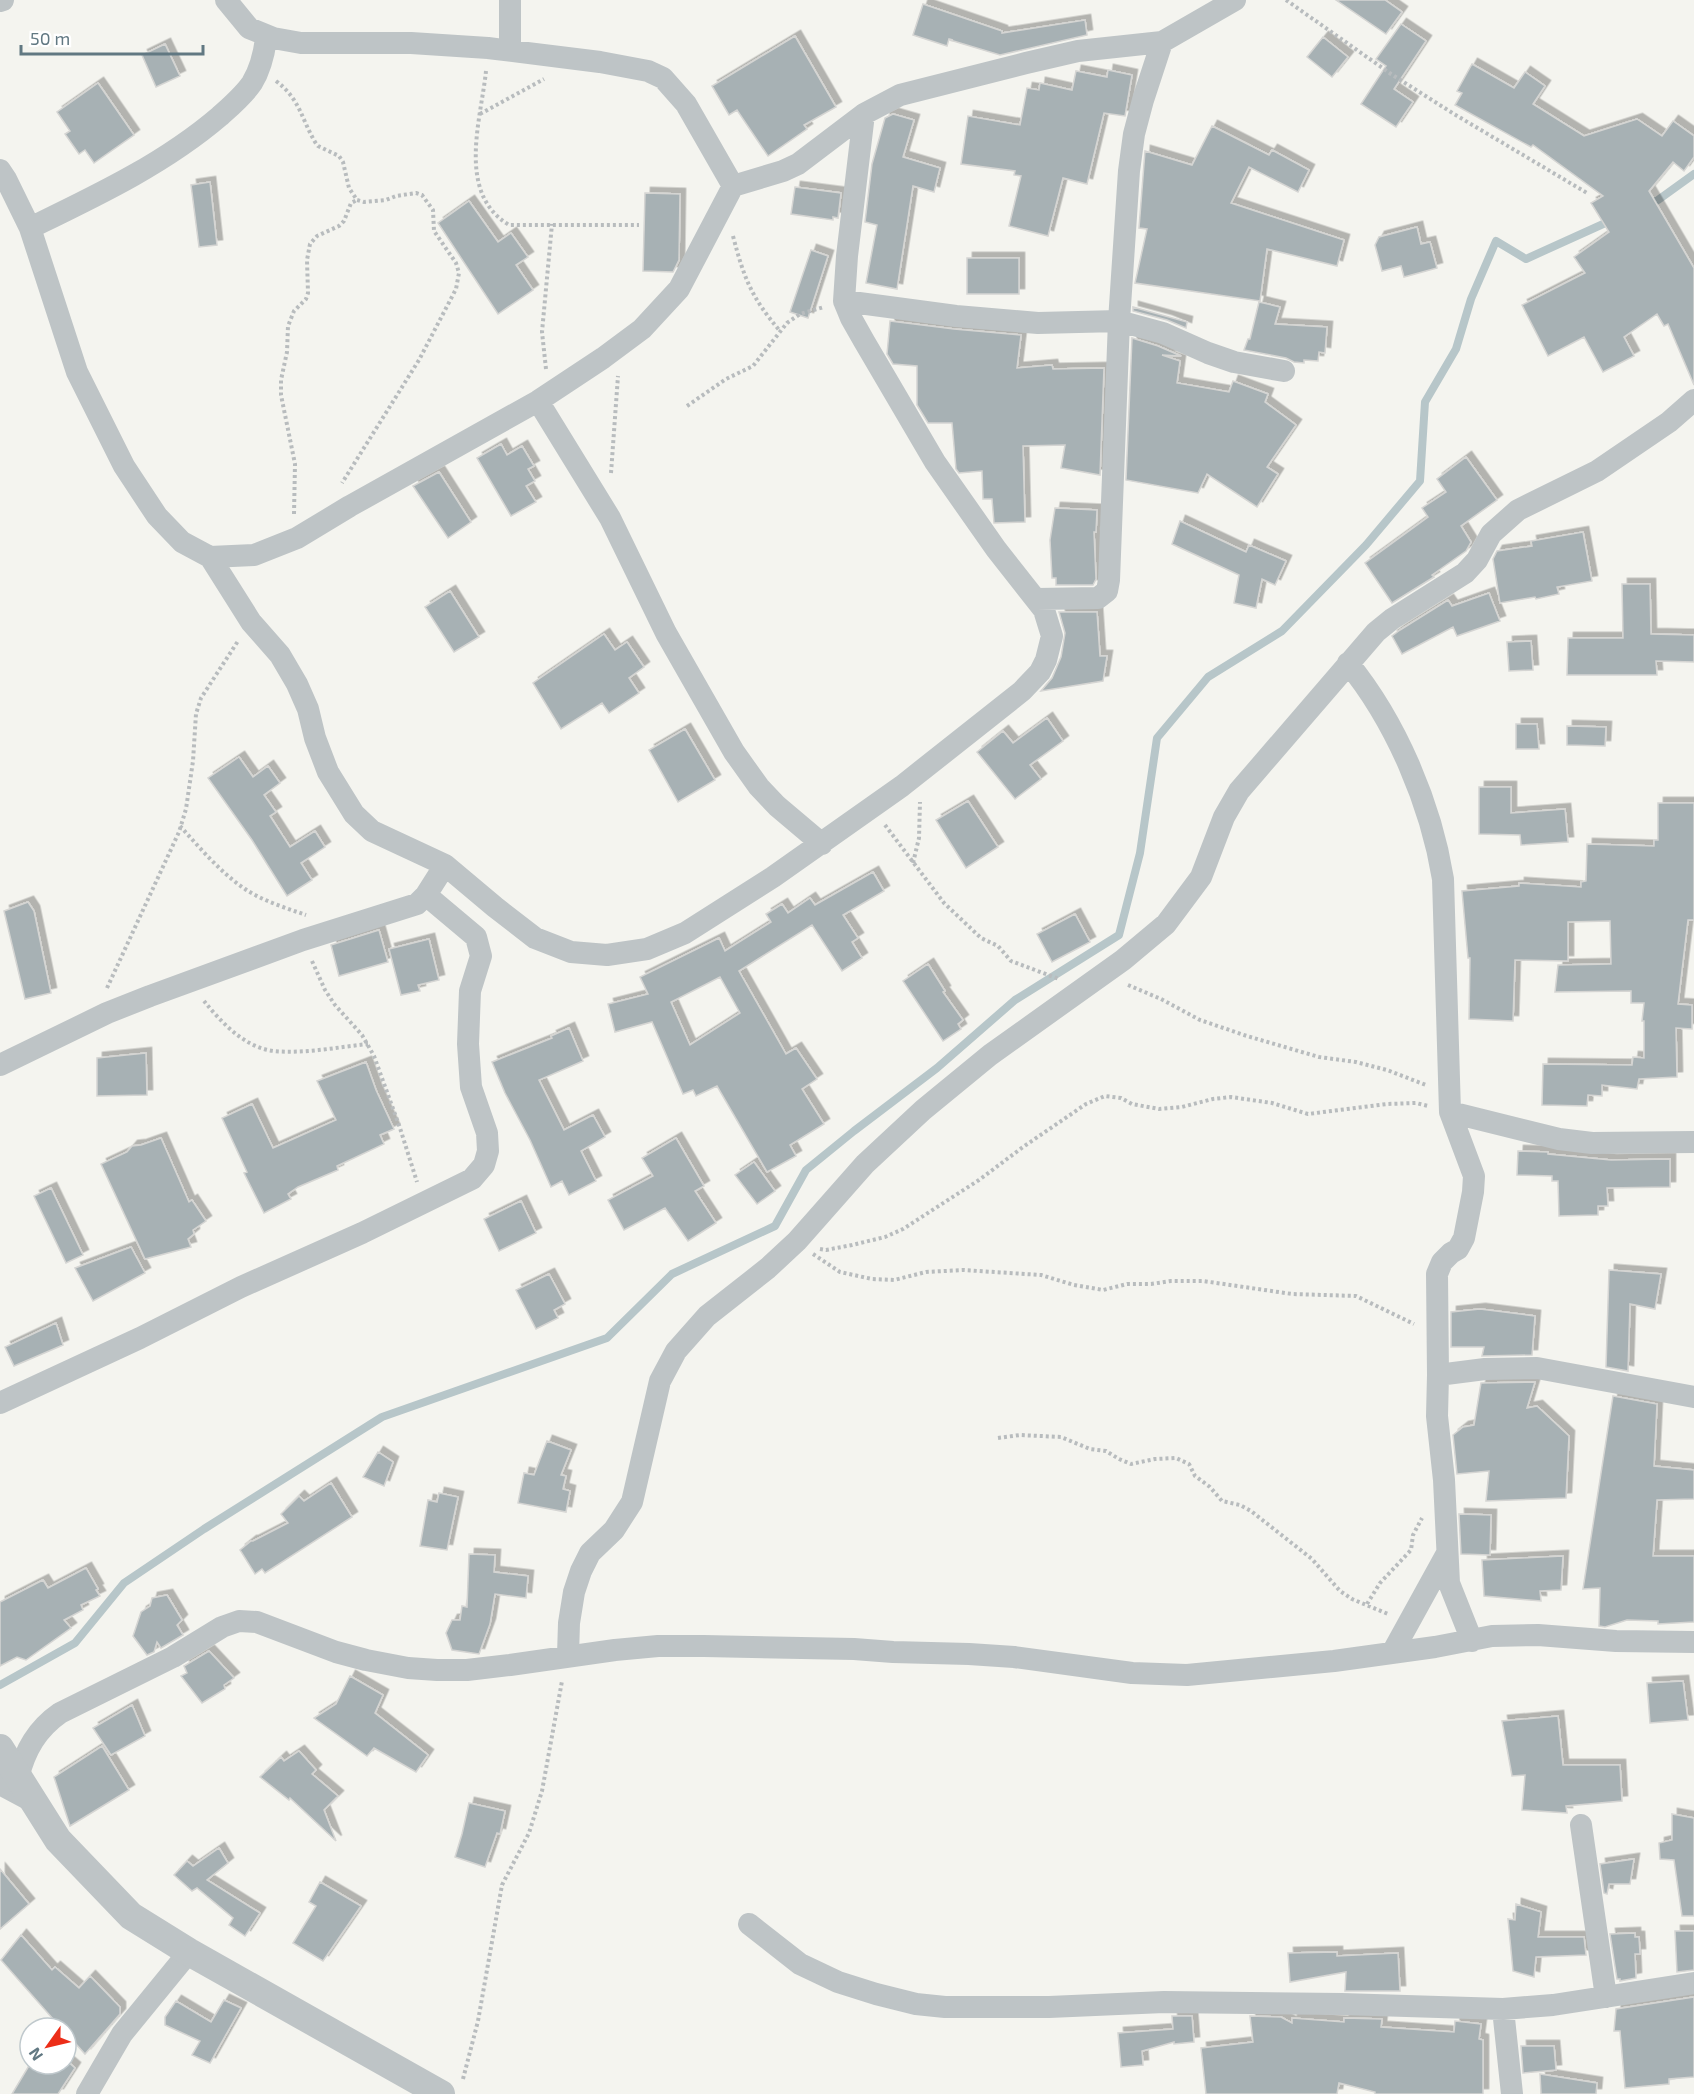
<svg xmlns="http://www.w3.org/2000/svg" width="1694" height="2094" viewBox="0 0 1694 2094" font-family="'Exo 2',sans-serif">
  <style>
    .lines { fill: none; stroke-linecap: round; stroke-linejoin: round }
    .stream { stroke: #b7c6c9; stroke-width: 8 }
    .building { fill: #a7b1b4; stroke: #d5d5d3; stroke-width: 1.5; fill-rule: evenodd; filter: url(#shadow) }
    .path { stroke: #b8bcbe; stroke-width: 4; stroke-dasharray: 3 3; stroke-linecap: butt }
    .minor { stroke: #bec4c6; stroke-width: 22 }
    .tertiary { stroke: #bec4c6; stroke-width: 28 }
  </style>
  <defs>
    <filter id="shadow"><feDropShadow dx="5.5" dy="-5.5" stdDeviation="0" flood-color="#0004"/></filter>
  </defs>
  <rect width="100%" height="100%" fill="#f4f4ef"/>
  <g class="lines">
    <path class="stream" d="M1648 205 1658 200 1694 174
      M0 1685 75 1643 124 1583 204 1529 382 1417 607 1338 672 1274 775 1226 806 1170 854 1131 937 1068 1015 1000 1119 935 1140 853 1157 738 1208 677 1282 631 1366 545 1420 481 1425 402 1456 349 1471 299 1496 241 1526 259 1612 220"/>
  </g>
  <path class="building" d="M1336 0H1385L1402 12 1386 34Z
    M923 4 1002 31V33L1085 20 1087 35 1000 55 950 40H953L949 39 947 46 913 35Z
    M1401 24 1426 41 1394 89 1413 102 1396 127 1361 104 1386 66 1376 59Z
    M795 36 836 107 804 125 807 129 768 156 737 110 729 115 712 86Z
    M1323 37 1348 57 1332 77 1307 57Z
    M165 44 180 76 156 87 142 55Z
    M1472 64 1514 88 1525 72 1545 86 1533 104 1584 136 1637 119 1662 136 1673 121 1694 136V157L1684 171 1673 162 1649 191 1694 268V385L1668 324 1664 326 1657 314 1624 337 1634 356 1603 372 1584 337 1548 356 1522 305 1585 273 1574 257 1609 232 1591 203 1603 196 1533 145 1531 147 1455 105 1462 93 1457 91Z
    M1108 70 1132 75 1125 116 1104 113 1087 184 1063 178 1048 236 1009 226 1021 176 1014 175 1015 171 961 164 968 116 1020 125 1027 88 1039 90 1040 83 1072 90 1076 71 1107 77Z
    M98 83 134 135 94 163 85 150 79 154 65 134 70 131 57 112Z
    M893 114 914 120 903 157 940 168 934 192 913 186 897 289 866 283 877 225 865 222 872 164 885 118Z
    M1212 126 1269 155 1272 150 1309 170 1298 192 1249 167 1231 203 1344 240 1337 266 1267 249 1260 301 1135 283 1147 229 1139 228 1145 151 1192 165Z
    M210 182 217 245 199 247 191 185Z
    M795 187 841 193 838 218 833 217V220L791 214Z
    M645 193 680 194 679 260 673 272 643 271Z
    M469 201 498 242 511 233 528 257 516 265 533 290 498 314 438 223Z
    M1417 227 1421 244 1430 242 1437 268 1404 277 1401 266 1382 271 1375 245 1379 237Z
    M811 250 828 256 808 318 790 312Z
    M967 258H1019V294H967Z
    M1259 302 1280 307 1275 324 1327 327 1325 353 1319 352 1318 361 1304 360V363L1294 362 1286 358 1244 350 1248 339H1250Z
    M1133 307 1187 322 1186 328 1167 320 1133 311Z
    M890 321 954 329 1021 335 1017 368 1052 365 1053 369 1104 368 1100 475 1061 468 1065 445 1023 446 1025 522 994 523 992 499H983L982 471 959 473 956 469 952 423H928L917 405V366L893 364 887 354Z
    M1132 338 1158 346 1181 356 1162 355 1180 361 1177 383 1229 392 1233 381 1268 394 1265 402 1296 425 1267 467 1278 474 1257 507 1207 474 1198 493 1126 480Z
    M501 444 507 455 522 446 534 466 528 469 535 481 526 486 536 502 511 516 477 458Z
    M1466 457 1497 500 1461 526 1471 542 1466 551 1432 575 1434 577 1392 603 1365 563 1428 517 1422 508 1446 492 1437 479Z
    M439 472 471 522 448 538 413 486Z
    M1055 508 1097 510 1096 532H1094L1096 579 1093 585H1056V578H1052L1050 540Z
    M1180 521 1246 552 1249 545 1286 561 1275 585 1262 579 1256 608 1234 603 1239 575 1172 544Z
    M1583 532 1592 581 1557 587 1559 594 1536 599 1535 597 1500 603 1493 559 1497 551 1532 546 1531 541Z
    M1622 584H1650L1651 634 1694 635V662L1656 661 1657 675H1567L1568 638H1623Z
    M450 591 479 637 454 652 425 607Z
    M1489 593 1500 621 1457 636 1453 627 1402 654 1392 636 1400 630 1448 600 1452 606Z
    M1059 612H1097L1100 656H1107L1103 681 1041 691 1052 678 1061 657 1065 633Z
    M604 634 615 650 627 642 644 667 629 678 639 693 609 713 602 703 561 729 533 683Z
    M1531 641 1533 670 1509 671 1507 642Z
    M1047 718 1063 741 1030 765 1041 779 1015 799 977 752 1003 731 1013 743Z
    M1516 724H1537L1539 749H1516Z
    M1567 726 1606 727 1605 746 1567 745Z
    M685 729 715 780 678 802 649 750Z
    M239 757 253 777 268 766 280 783 264 795 276 812 270 816 290 847 315 831 325 847 301 863 312 880 287 896 252 840 208 778Z
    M1479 787H1511V813L1565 809 1568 842 1521 845 1520 835 1479 834Z
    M968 801 998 847 966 868 936 820Z
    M1658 803H1694V920H1688L1678 1004 1692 1005V1029L1676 1028 1677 1077 1639 1079 1637 1089 1602 1085V1096L1588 1095 1587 1106 1542 1105 1543 1064 1632 1065 1633 1057 1644 1058V1021H1642L1644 1003H1631V991L1555 992 1558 965 1611 964 1610 921 1568 922V961L1515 960 1513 1021 1469 1019 1470 958H1468L1462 891 1519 886V883L1581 887V882L1586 881 1587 844 1654 846V840H1658Z
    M873 872 884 891 843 915 858 938 852 942 862 958 842 971 812 925 739 971 786 1054 796 1048 817 1079 802 1089 824 1124 790 1145 796 1156 767 1172 717 1086 696 1096 693 1090 683 1094 652 1022 615 1032 608 1004 648 994 640 977 719 938 725 951 771 922 766 914 782 904 788 913 810 898 815 905ZM720 977 740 1013 690 1045 671 1002Z
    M28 902 34 911 51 993 25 999 4 911Z
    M1075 914 1090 942 1052 962 1037 934Z
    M379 930 388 962 339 976 331 945Z
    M429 939 439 980 418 985 420 991 401 995 389 949Z
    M928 964 945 991 943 992 963 1020 958 1024 961 1029 943 1041 903 981Z
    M569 1028 583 1061 539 1080 564 1130 593 1115 605 1137 581 1151 596 1181 569 1195 562 1181 551 1187 530 1140 505 1093 492 1062 552 1038 551 1036Z
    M146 1053 147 1095 97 1096V1058Z
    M366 1062 376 1090 394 1129 380 1135 384 1144 337 1166 338 1170 298 1187 288 1194 291 1199 264 1213 244 1173 247 1172 222 1118 252 1104 273 1148 336 1120 317 1081Z
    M161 1138 189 1202 192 1200 206 1221 193 1230 194 1234 188 1239 191 1247 145 1259 101 1164 127 1152 132 1146 141 1145Z
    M676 1138 704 1186 695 1191 716 1223 688 1241 665 1208 624 1230 608 1200 653 1176 642 1158Z
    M1518 1151 1548 1152V1154L1611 1160 1670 1159V1187L1607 1188 1608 1206H1598V1215L1559 1216 1558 1181H1552V1176L1517 1175Z
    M754 1162 775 1191 757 1204 735 1175Z
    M51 1188 83 1255 66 1263 34 1196Z
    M521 1201 536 1233 499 1251 484 1219Z
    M131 1247 145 1273 93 1301 75 1268Z
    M1609 1270 1661 1274 1655 1309 1630 1304 1628 1371 1606 1367Z
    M549 1274 565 1304 554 1310 558 1318 536 1329 516 1290Z
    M1480 1309 1535 1316 1532 1355 1482 1356 1484 1347H1451V1312Z
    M56 1323 63 1345 14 1366 5 1347Z
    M1535 1382 1527 1408 1537 1406 1569 1436 1566 1498 1486 1501 1489 1471 1457 1474 1453 1435 1463 1427 1474 1425 1481 1383Z
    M1613 1396 1657 1404 1654 1466 1694 1470V1499L1657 1500 1653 1556H1694V1622L1658 1624V1621L1627 1620 1605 1627 1599 1626 1600 1588 1583 1589Z
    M547 1441 571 1450 561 1475 566 1476 563 1489 570 1491 566 1512 518 1503 524 1473 534 1475Z
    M378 1452 393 1462 384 1486 363 1477Z
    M331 1483 352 1517 265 1573 262 1569 255 1574 240 1550 251 1541H253L288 1523 281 1514 299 1496 304 1501Z
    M439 1493 458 1497 447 1550 420 1546 428 1500 437 1502Z
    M1459 1514 1491 1515 1490 1555 1461 1554Z
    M469 1554 495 1555 494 1572 528 1576 526 1598 495 1594 490 1624 479 1654 452 1650 446 1633 452 1620H460L462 1606 467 1607Z
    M1563 1556 1561 1590 1540 1591 1541 1601 1484 1596 1482 1560Z
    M86 1568 98 1589 96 1590 100 1596 81 1605 83 1610 64 1620 71 1628 26 1660 17 1657 0 1666V1602L43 1580 48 1588Z
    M167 1595 182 1620 177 1625 183 1635 161 1648 157 1642 154 1652 147 1655 133 1636 141 1612 150 1606 152 1598Z
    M209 1651 234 1678 224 1685 225 1689 202 1703 181 1676 187 1673 184 1666Z
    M350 1676 383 1695 375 1713 428 1755 416 1772 374 1748 367 1756 314 1718 336 1704Z
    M1683 1681 1688 1720 1650 1723 1647 1683Z
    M132 1705 145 1736 111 1755 93 1728Z
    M1558 1716 1563 1765H1620L1622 1801 1566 1806 1567 1813 1522 1810 1525 1775 1512 1776 1502 1721Z
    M102 1746 129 1790 70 1826 54 1777Z
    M299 1751 316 1770 312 1774 338 1796 324 1810 336 1841 290 1798 289 1800 260 1777 281 1757 284 1761Z
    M469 1803 505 1811 500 1834 497 1833 485 1867 455 1857 462 1834Z
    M1672 1814 1694 1818V1916H1682L1674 1860 1660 1859 1659 1843 1672 1840Z
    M219 1848 228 1863 207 1880 260 1913 245 1936 229 1925 233 1918 197 1888 192 1891 174 1875 187 1861 193 1866Z
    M1634 1859 1630 1884H1609L1607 1894 1604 1893 1600 1864Z
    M0 1869 29 1904 0 1929Z
    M320 1882 361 1906 323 1961 293 1943 316 1906 309 1902Z
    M1516 1904 1541 1912 1538 1937H1584L1586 1955 1536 1957 1534 1977 1513 1971 1508 1919 1515 1920Z
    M1675 1931H1694V1970L1677 1972Z
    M1635 1933V1937H1639L1640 1954H1635L1636 1978 1620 1981V1979H1617L1610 1934Z
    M21 1935 52 1970 55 1967 79 1988 90 1976 120 2007V2014L85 2054 66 2033V2028H61L1 1960Z
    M1337 1952V1956L1398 1953 1400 1991H1345L1346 1972 1290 1982 1288 1953Z
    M1694 1997V2077L1669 2079V2084L1625 2088 1620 2031H1614L1616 2009Z
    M224 2000 241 2008 210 2063 192 2055 200 2041 165 2025V2017L176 2001 211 2022Z
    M1172 2016H1192L1194 2042 1174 2044V2042L1142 2051 1143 2065 1121 2067 1118 2033 1173 2029Z
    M1250 2016 1281 2017 1292 2023V2018L1344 2022V2018L1382 2019 1381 2027 1454 2032 1455 2021 1481 2024 1479 2039 1483 2040V2094H1375V2092L1339 2083 1337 2094H1206L1201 2048 1253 2042Z
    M1521 2046H1554L1556 2070 1523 2073Z
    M66 2060 75 2068 58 2094H12L30 2064H66Z
    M1540 2074 1597 2083 1596 2094H1541Z"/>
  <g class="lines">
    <path class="path" d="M1286 0 1391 74 1454 114 1587 193
      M486 71C481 120 456 193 509 225H639
      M276 81C300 99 301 118 315 142L318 146 339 156 343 162 349 188 357 200 364 202 386 200 396 196 416 193 422 195 433 210 434 231 456 263 459 273 456 289 419 360 342 483
      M480 114 544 79
      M733 236C744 278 751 297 780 331
      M546 369 542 332 552 224
      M687 406 726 379 753 366 787 323 800 314 824 307
      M611 473 618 376
      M294 514 295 464 281 395V380L287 352 288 326 294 311 306 299 308 293 307 260 310 244 317 236 339 226 344 221 351 203 357 200
      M885 825 944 903 981 938 998 946 1011 961 1059 979
      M180 826C200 848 220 872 245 889 263 901 286 908 306 915
      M913 863 919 838 920 802
      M312 961 325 990 335 1005 362 1035 374 1056 400 1128 417 1182
      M1128 985 1161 999 1200 1020 1247 1036 1319 1057 1356 1062 1387 1070 1426 1085
      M107 988 179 832 186 809 193 761 196 714 201 698 238 641
      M204 1001C221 1022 245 1048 274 1051 305 1054 338 1047 368 1044
      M820 1249 826 1250 852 1245 885 1237 903 1229 979 1180 1023 1147 1086 1104 1105 1096 1121 1098 1132 1104 1159 1109 1182 1107 1213 1099 1231 1097 1272 1103 1308 1114 1387 1104 1416 1103 1428 1106
      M813 1254 840 1272 872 1279 894 1280 926 1272 963 1270 1041 1275 1074 1285 1103 1290 1127 1284H1151L1171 1281H1203L1292 1294 1356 1296 1414 1324
      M998 1438 1020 1435 1061 1437 1090 1449 1106 1451 1119 1459 1131 1464 1155 1459 1176 1458 1189 1464 1195 1476 1210 1487 1222 1501 1240 1505 1251 1511 1312 1559 1340 1591 1352 1599 1388 1614
      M1367 1604 1380 1583 1411 1550 1413 1535 1422 1518
      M463 2079 478 2021 502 1885 529 1833 542 1791 562 1681"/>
    <path class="minor" d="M226 0 249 28 273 38 301 43H411L488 48 600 62 648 71 663 78 686 104 733 186
      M0 1 3 0
      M510 50V0
      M0 170 6 179 30 228 77 372 124 466 157 516 182 542 210 557 254 555 297 538 350 506 538 401 603 358 642 329 679 289 733 186 783 171 798 164 864 114 900 95 1026 63 1078 51 1162 42 1235 0
      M30 228C96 196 164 164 220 116 231 106 244 95 252 83 260 70 264 54 266 39L273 38
      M844 301 956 316 1038 323 1119 321 1163 333 1208 353 1234 362 1284 371
      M538 401 610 518 666 633 734 752 759 787 777 806 822 844
      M210 557 251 622 280 655 297 684 308 709 315 738 328 772 354 814 372 831 445 865 495 907 535 938 571 952 607 955 647 949 685 933 773 877 902 786 1022 691 1040 672 1046 660 1052 636 1044 610 996 549 935 462 864 341 851 318 844 301 847 256 864 114
      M1037 599 1098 598 1107 591 1109 580 1119 321 1129 171 1134 134 1143 100 1162 42
      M1348 663C1396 722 1431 804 1443 879L1450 1112 1474 1176 1473 1192 1464 1238 1458 1249 1451 1253 1442 1262 1437 1274 1438 1375 1437 1416 1444 1480 1449 1583 1472 1641
      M0 1065 107 1013 150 996 303 940 417 904 426 895 445 865
      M1450 1112 1559 1139 1592 1143 1694 1142
      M1438 1375 1485 1369 1537 1368 1694 1397
      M0 1403 140 1338 241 1287 362 1233 472 1179 484 1165 488 1151 487 1133 471 1087 468 1044 470 991 481 956 476 937 426 895
      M1392 1653 1446 1555
      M568 1655 569 1623 574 1592 581 1571 590 1553 614 1530 632 1502 660 1381 676 1351 707 1316 768 1268 797 1241 865 1164 923 1110 990 1055 1123 960 1166 924 1201 877 1224 817 1239 791 1376 632 1392 619 1465 573 1477 560 1491 534 1518 510 1597 471 1669 422 1694 400
      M18 1778C25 1750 37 1729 60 1713L173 1657 222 1627 239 1621 257 1622 336 1652 366 1660 408 1668 437 1670H467L510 1665 615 1650 658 1646H704L854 1649 893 1652 969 1654 1014 1657 1132 1673 1187 1675 1334 1661 1435 1647 1492 1636 1538 1635 1616 1641 1694 1642
      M0 1784 30 1800 32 1803
      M1581 1825 1606 1997
      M749 1924 800 1964 838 1982 876 1994 916 2004 945 2007H1049L1164 2002 1342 2004 1503 2009 1553 2005 1694 1983
      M1503 2009 1512 2094
      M87 2094 122 2034 189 1952"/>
    <path class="tertiary" d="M0 1748 58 1840 131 1916 189 1952 441 2094"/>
  </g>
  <g transform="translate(48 2046) rotate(236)"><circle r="28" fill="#ffffff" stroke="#c0c9cd" stroke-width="1.5"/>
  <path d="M0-4.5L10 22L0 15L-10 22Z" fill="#ec2d18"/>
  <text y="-9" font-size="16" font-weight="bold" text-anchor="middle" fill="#617882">N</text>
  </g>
  <path d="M21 45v9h182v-9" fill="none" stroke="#617882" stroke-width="3"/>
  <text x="30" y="45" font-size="18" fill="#617882" stroke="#ffffff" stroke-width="4.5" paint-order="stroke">50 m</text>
</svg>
